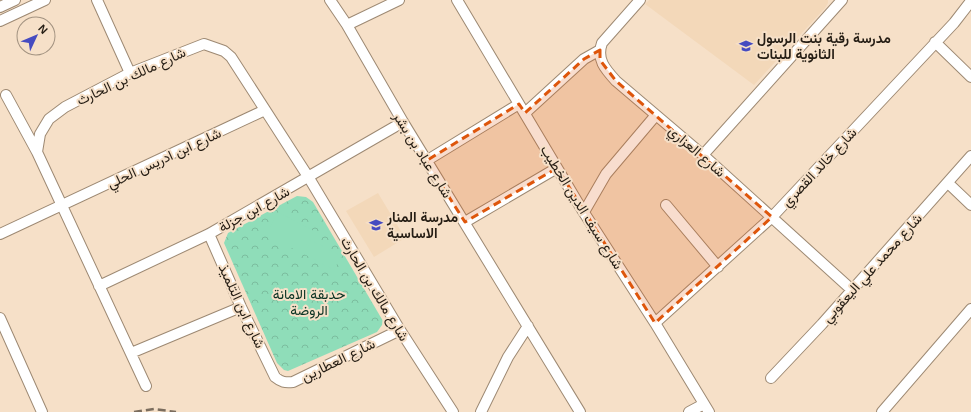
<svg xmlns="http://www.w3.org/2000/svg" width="971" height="412" viewBox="0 0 971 412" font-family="Helvetica,Vazirmatn,sans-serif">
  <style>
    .built { fill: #f3d8b9 }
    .park { fill: url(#park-crowns) }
    .garden { fill: #8fddb9 }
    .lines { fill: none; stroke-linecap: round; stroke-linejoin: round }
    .minor-casing { stroke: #9d8973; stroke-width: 12 }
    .minor { stroke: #fff; stroke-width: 10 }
    .rail { stroke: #7b6d5e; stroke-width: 2.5; stroke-dasharray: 8 4; stroke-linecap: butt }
    .marked { fill: #de560c; fill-opacity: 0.2; stroke: #de560c; stroke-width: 3; stroke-dasharray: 8 5; stroke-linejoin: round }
    .labels { text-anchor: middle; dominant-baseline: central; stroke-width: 4; stroke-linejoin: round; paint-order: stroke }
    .poi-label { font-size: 14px; font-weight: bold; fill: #251d14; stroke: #f6e0c8; text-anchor: start }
    .street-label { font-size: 14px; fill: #251d14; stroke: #f6e0c8 }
    .park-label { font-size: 14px; fill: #093122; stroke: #f6e0c8 }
  </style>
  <defs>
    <pattern id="park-crowns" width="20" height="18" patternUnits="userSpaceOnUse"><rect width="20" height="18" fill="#8fddb9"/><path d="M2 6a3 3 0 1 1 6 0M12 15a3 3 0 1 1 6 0" fill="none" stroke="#7bbd9e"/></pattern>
  </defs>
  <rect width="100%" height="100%" fill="#f6e0c8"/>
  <path class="built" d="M649 0H828V3L825 8 754 85 645 4Z
    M378 193 405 238 374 257 346 211Z"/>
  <path class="park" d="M297 196 306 197 313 202 383 321 382 325 377 332 288 371 284 370 277 363 224 243 228 233Z"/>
  <path class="garden" d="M278 212 314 231 302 253 266 235Z
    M311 240 341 256 334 270 304 254Z"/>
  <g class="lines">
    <g class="minor-casing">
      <path id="minor" d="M97 0 130 73
        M330 0 347 25 403 122 580 412
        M457 0 581 208 655 323 709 412
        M640 0 602 43C596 59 605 69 616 81L703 155 852 290
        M0 7 15 0
        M0 21 45 0
        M347 25 399 0
        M935 42 971 77
        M6 95 37 152
        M525 113 584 59 600 50
        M703 155 842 0
        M426 161 519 104
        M948 183 971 205
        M666 205 718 267
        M584 212 606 174 656 115
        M465 222 557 168
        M0 234 265 110
        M209 234 241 307 275 377C281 382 285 383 293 382L400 330
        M99 286 209 234 403 122
        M0 318 42 412
        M655 323 772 217 954 23 971 1
        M131 353 241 307
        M771 378 822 324 971 156
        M146 386 37 152 40 134 49 119 65 107 130 73 204 44 224 51 231 57 309 178 400 330 453 412
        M481 412 508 357 528 326
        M689 412 704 404
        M882 412 971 309"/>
    </g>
    <use href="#minor" class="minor"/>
    <path class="rail" d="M134 412 154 409 176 412"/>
  </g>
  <path class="marked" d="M600 50V60L616 81 772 217 655 323 557 168 465 222 426 161 519 104 525 113 584 59Z"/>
  <defs>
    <g id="school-bare" transform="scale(1.08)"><path d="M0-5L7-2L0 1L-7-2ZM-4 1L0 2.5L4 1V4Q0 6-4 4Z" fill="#464bc0" stroke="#f6e0c8" stroke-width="2.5" paint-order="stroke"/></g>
  </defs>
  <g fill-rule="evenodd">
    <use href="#school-bare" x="746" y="46"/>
    <use href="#school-bare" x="376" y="225"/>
  </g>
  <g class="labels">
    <g class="poi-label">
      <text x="757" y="38">مدرسة رقية بنت الرسول<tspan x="757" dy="16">الثانوية للبنات</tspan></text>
      <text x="387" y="217">مدرسة المنار<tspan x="387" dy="16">الاساسية</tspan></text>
    </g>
    <g class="street-label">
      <text transform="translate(131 76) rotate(-25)">شارع مالك بن الحارث</text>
      <text transform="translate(697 151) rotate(41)">شارع العزاري</text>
      <text transform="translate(423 155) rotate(58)">شارع عباد بن بشر</text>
      <text transform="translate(164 158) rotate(-25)">شارع ابن ادريس الحلي</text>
      <text transform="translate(819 167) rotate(-47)">شارع خالد القصري</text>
      <text transform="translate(582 207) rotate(58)">شارع سيف الدين الخطيب</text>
      <text transform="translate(254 209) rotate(-29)">شارع ابن جزلة</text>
      <text transform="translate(872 268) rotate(-48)">شارع محمد علي اليعقوبي</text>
      <text transform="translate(375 289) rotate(59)">شارع مالك بن الحارث</text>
      <text transform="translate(242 306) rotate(65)">شارع ابن التلميذ</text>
      <text transform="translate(338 360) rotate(-26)">شارع العطارين</text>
    </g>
    <g class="park-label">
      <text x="309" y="294">حدبقة الامانة<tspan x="309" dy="16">الروضة</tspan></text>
    </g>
  </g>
  <g transform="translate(36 36) rotate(46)"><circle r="19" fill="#f6e0c8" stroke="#a29280"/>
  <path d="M0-3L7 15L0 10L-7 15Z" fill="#464bc0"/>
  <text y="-6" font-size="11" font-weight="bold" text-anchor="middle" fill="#251d14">N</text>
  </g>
</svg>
